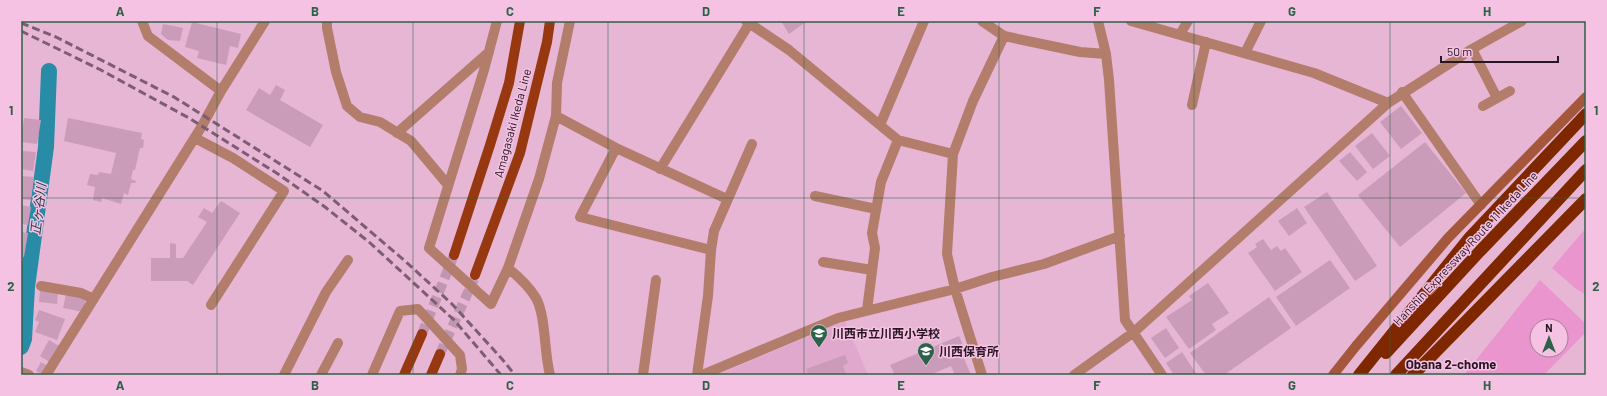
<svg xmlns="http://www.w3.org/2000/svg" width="1607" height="396" viewBox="0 0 1607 396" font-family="Barlow,'Noto Sans JP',sans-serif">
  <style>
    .built { fill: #dfa8cc }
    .green { fill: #ea95ce; fill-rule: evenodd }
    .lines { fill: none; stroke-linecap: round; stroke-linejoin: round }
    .canal { stroke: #288ca7; stroke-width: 16 }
    .building { fill: #cb9bba }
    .primary-tunnel { stroke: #c196b1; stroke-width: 10; stroke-dasharray: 10 5; stroke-linecap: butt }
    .street { stroke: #b27d6a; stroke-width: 10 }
    .secondary { stroke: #a4573b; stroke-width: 10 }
    .primary { stroke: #973810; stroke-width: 10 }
    .highway { stroke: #7f2800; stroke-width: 12 }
    .rail { stroke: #7d5d72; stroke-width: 3; stroke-dasharray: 8 4; stroke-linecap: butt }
    .grid { fill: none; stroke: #2c6247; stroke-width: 1; stroke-opacity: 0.55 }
    .labels { text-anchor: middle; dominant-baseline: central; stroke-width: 3; stroke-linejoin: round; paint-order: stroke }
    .street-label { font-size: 12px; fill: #281622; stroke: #f5c2e3 }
    .poi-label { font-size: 12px; font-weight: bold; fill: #281622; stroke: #f5c2e3; text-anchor: start }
    .water-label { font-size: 13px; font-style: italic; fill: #234049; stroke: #f5c2e3 }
    .neighbourhood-label { font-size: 13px; font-weight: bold; fill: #281622; stroke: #f5c2e3 }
    .neatline { fill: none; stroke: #2c6247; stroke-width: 1.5 }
    .grid-label { font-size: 13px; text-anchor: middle; font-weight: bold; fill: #2c6247 }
  </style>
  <rect width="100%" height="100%" fill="#e7b6d5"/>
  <path class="built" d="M845 321 868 375H717Z"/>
  <path class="green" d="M1586 228V295L1575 288 1552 268Z
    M1540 280 1586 324V332L1544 375H1464ZM1537 326H1561V350H1537Z"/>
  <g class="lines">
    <path class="canal" d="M21 347 24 339 27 287 46 147 49 71"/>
  </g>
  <path class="building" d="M781 21H807L789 34Z
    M192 22 241 34 238 48 230 46 226 65 197 58 199 51 185 47Z
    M163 24 183 28 180 41 168 40 161 34Z
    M276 85 285 90 280 100 323 125 310 147 246 110 259 88 270 95Z
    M1401 106 1422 133 1401 149 1380 122Z
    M24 118 41 120 37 144 21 142Z
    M68 118 142 133 141 139 144 140 143 148H140L135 170H133L131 179 136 181 135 183H131L128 195 124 193 121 204 102 198 101 202 93 200 95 187 87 185 90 174 98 175 99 172 111 174 116 153 64 141Z
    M1372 133 1390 156 1373 169 1355 146Z
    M1425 142 1466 193 1400 247 1358 195Z
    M23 151 36 152 33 171 21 169Z
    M1350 152 1367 172 1357 181 1339 161Z
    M21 176 34 177 31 200 21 199Z
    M1327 192 1377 266 1355 281 1304 207Z
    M221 201 240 213 193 285 187 281H151V258H170V243L176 244V258H183L207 222 198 217 204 208 212 213Z
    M21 205 31 207 28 225 21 224Z
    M1297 208 1307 223 1289 236 1278 221Z
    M21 232 28 233 24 257 21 256Z
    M1263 239 1271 250 1277 246 1281 251 1285 248 1302 272 1275 291 1248 253 1257 247 1255 244Z
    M1330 260 1350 288 1296 326 1276 297Z
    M1208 283 1229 313 1212 324 1216 330 1189 349 1166 317 1192 300 1189 296Z
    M40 290 58 292 57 304 39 302Z
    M66 294 86 297 83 312 63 308Z
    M1269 297 1291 328 1224 375H1206L1190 353Z
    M39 310 65 319 57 340 35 332 39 322 35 320Z
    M1166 328 1179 348 1165 358 1151 338Z
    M959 336 963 345 959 347 971 375H955L951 366 930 375H895L890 365Z
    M49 340 61 347 51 363 40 356Z
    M1182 352 1197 375H1174L1166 363Z
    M845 355 848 363 843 366 846 375H808L806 369Z
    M41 362 48 366 43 375 36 371Z"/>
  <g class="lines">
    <path class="primary-tunnel" d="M422 334 454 255
      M440 354 474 279"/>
    <path class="street" d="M142 21 148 36 221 91 265 21
      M327 21V28L336 72 347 106 360 117 380 122 411 141 448 185
      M497 21 484 70 429 248 491 304 508 268 539 179 556 116 557 83 570 21
      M746 21 789 50 898 140 953 154
      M982 21 1004 36 1080 52 1106 54
      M1098 21 1106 54 1109 80 1125 320 1162 375
      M1131 21 1314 73 1388 103
      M1180 34 1188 21
      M1472 49 1497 98
      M1245 53 1261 21
      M1402 92 1481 205
      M1192 105 1206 42
      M1483 106 1510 91
      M556 116 616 148 727 199
      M880 125 924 21
      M397 133 489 52
      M195 138 233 158 284 191 211 305
      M616 148 580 217 711 250
      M660 169 749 24
      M815 196 876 209
      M823 262 872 270
      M508 268C519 277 529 286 536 298 546 316 544 353 550 375
      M41 286 81 293 94 299
      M867 310 875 248 872 233 881 182 898 140
      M21 372 29 375
      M46 375 202 126 221 91
      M284 375 326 292 348 260
      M321 375 338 343
      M372 375 400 311 418 309 460 355 462 369 460 375
      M643 375 656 280
      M697 375 708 296 711 250 714 231 752 144
      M702 375 838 318 955 289 992 277 1044 264 1120 236
      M982 375 955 289 947 254 953 154 973 101 1004 36
      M1074 375 1134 332 1388 103 1472 49 1522 21"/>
    <path class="secondary" d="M1333 375 1356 346 1448 238 1586 97"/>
    <path class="primary" d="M454 255 490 145 509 83 520 21
      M475 275 520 153 547 42 550 21
      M404 375 422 334
      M431 375 440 354"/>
    <path class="highway" d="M1386 353 1480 251 1586 141
      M1359 375 1470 237 1586 114
      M1396 375 1586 170
      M1413 375 1586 199"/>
    <path class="rail" d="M21 23 56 37 174 97 323 191 405 261 452 304 502 359 515 375
      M21 31 99 69 189 118 278 174 325 207 369 242 454 320 501 375"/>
  </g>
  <path class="grid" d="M217 21V375M413 21V375M608 21V375M804 21V375M999 21V375M1194 21V375M1390 21V375M21 198H1586"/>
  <defs>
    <g id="school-pin" transform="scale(0.9)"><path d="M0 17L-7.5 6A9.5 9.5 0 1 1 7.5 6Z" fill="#2c6247" stroke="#f5c2e3"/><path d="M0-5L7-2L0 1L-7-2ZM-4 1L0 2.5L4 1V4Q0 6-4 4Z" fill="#fff"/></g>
  </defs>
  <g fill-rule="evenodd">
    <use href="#school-pin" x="819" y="333"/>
    <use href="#school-pin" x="926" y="351"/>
  </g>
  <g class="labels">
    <g class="street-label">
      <text transform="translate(512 123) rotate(-75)">Amagasaki Ikeda Line</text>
      <text transform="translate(1465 248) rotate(-47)">Hanshin Expressway Route 11 Ikeda Line</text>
    </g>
    <g class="poi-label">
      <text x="832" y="333">川西市立川西小学校</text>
      <text x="939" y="351">川西保育所</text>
    </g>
    <g class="water-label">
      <text transform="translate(38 209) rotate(-83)">正ヶ谷川</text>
    </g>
    <g class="neighbourhood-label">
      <text x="1451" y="364">Obana 2-chome</text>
    </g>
  </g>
  <rect width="1607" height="396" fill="none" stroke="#f5c2e3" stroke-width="44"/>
  <g transform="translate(1549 338)"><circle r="19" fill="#f5c2e3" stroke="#a37d96"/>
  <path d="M0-3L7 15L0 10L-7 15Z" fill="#2c6247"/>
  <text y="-6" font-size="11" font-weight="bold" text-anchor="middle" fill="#281622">N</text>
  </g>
  <path d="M1441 56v6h117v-6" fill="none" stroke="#281622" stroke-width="2"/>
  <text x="1447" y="56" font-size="12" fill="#281622" stroke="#f5c2e3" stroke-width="3" paint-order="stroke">50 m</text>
  <rect x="22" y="22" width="1563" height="352" class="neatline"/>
  <g class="grid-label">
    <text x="120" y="16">A</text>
    <text x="315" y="16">B</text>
    <text x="510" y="16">C</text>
    <text x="706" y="16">D</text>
    <text x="901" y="16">E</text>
    <text x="1097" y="16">F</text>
    <text x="1292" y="16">G</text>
    <text x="1487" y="16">H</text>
    <text x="11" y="115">1</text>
    <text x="1596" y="115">1</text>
    <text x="11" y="291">2</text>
    <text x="1596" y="291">2</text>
    <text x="120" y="390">A</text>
    <text x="315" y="390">B</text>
    <text x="510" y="390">C</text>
    <text x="706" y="390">D</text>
    <text x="901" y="390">E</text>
    <text x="1097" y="390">F</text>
    <text x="1292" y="390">G</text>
    <text x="1487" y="390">H</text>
  </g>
</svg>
